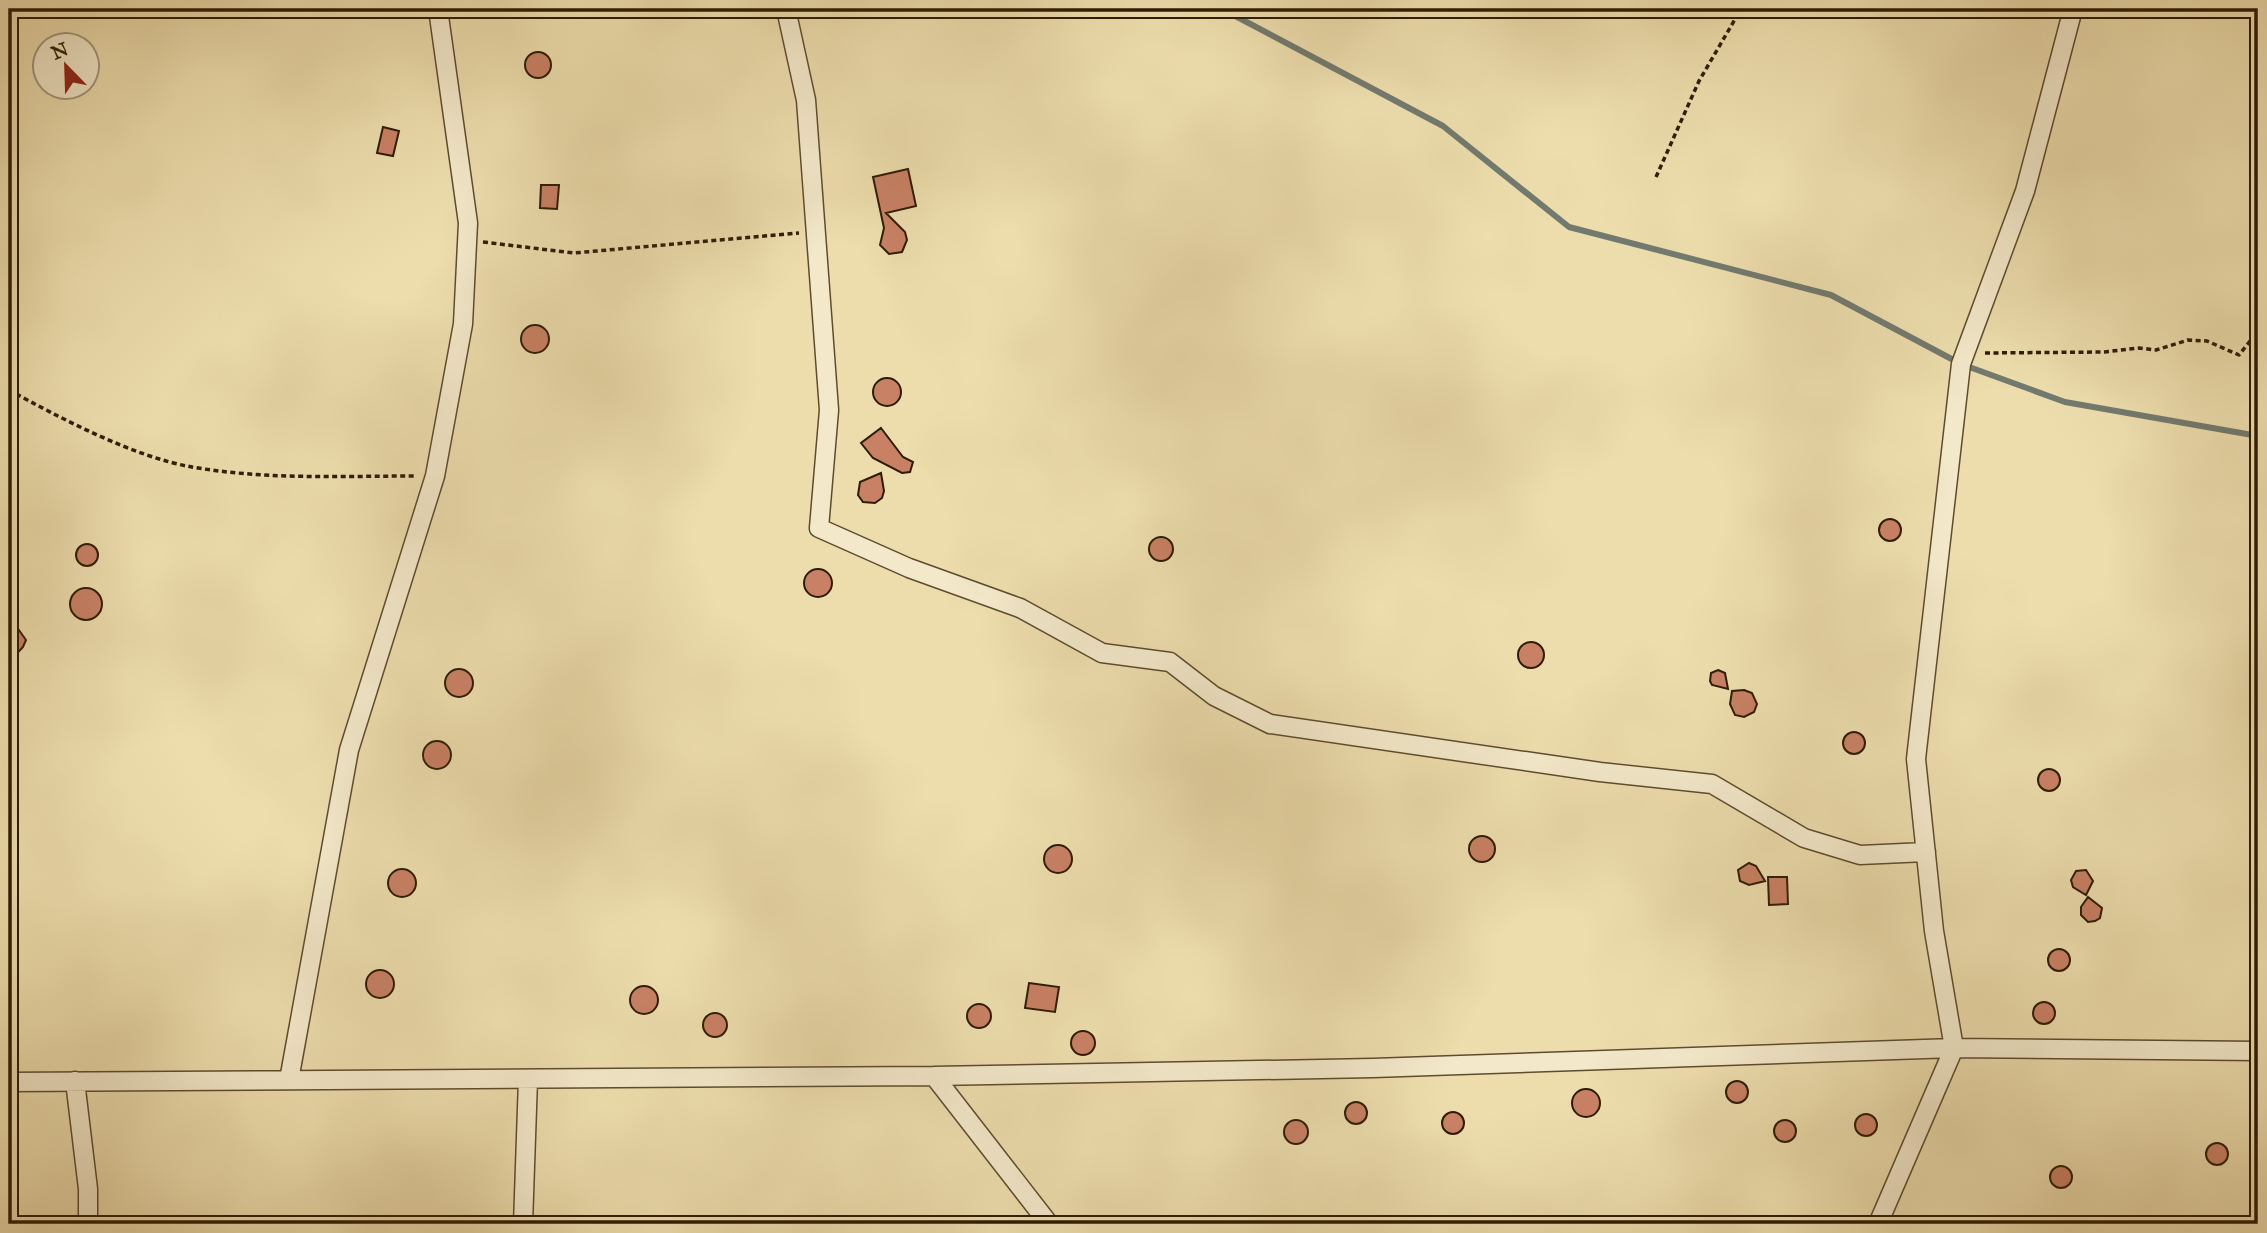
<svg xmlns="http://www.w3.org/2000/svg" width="2267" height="1233" viewBox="0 0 2267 1233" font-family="'IM FELL Great Primer',serif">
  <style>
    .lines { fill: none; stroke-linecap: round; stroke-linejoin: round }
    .stream { stroke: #727a6f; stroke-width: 6 }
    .building { fill: #c98165; stroke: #2e1c04; stroke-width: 2 }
    .street-casing { stroke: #5e4c2e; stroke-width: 21 }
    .path { stroke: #2e1c04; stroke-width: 3.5; stroke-dasharray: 5 3.5; stroke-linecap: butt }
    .street { stroke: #f3e9ca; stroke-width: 18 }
  </style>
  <rect width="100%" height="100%" fill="#edddad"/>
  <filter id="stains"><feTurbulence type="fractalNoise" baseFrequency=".00286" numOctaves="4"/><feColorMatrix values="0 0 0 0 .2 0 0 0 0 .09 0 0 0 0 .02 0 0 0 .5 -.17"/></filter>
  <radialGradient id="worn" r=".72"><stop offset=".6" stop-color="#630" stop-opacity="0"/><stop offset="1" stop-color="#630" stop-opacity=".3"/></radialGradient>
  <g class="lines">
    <path class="stream" d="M1222 9 1443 126 1569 227 1831 295 1961 364 2065 402 2258 436"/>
  </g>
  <path class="building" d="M525 65a13 13 0 1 1 26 0a13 13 0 1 1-26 0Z
    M383 127 399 131 393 156 377 153Z
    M908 169 916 206 886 213 905 232 907 240 902 252 889 254 880 245 884 228 873 177Z
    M541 185H559L557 209 540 208Z
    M521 339a14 14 0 1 1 28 0a14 14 0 1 1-28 0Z
    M873 392a14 14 0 1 1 28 0a14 14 0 1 1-28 0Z
    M881 428 903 457 913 462 910 472 902 473 873 458 861 443Z
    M881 473 884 491 882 498 875 503 863 502 858 495 860 482Z
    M1879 530a11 11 0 1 1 22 0a11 11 0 1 1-22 0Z
    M1149 549a12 12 0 1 1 24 0a12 12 0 1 1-24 0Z
    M76 555a11 11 0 1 1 22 0a11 11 0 1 1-22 0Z
    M804 583a14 14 0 1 1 28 0a14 14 0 1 1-28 0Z
    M70 604a16 16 0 1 1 32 0a16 16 0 1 1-32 0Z
    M9 616 26 640 23 647 9 662Z
    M1518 655a13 13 0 1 1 26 0a13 13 0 1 1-26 0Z
    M445 683a14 14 0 1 1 28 0a14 14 0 1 1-28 0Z
    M1718 670 1725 673 1728 689 1712 685 1710 681 1711 673Z
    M1744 690 1752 693 1757 704 1754 712 1744 717 1735 715 1730 704 1732 691Z
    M1843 743a11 11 0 1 1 22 0a11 11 0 1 1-22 0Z
    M423 755a14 14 0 1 1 28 0a14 14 0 1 1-28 0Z
    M2038 780a11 11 0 1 1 22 0a11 11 0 1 1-22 0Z
    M1469 849a13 13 0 1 1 26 0a13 13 0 1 1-26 0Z
    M1044 859a14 14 0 1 1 28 0a14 14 0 1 1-28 0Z
    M1749 863 1756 866 1765 881 1749 885 1740 881 1738 870Z
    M388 883a14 14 0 1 1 28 0a14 14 0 1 1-28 0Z
    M2086 870 2093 881 2086 895 2073 887 2071 880 2076 871Z
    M1768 877H1787L1788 904 1769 905Z
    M2088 897 2102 908 2100 918 2095 921 2088 922 2081 915V907Z
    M2048 960a11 11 0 1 1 22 0a11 11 0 1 1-22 0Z
    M366 984a14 14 0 1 1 28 0a14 14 0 1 1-28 0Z
    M1029 983 1059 987 1055 1012 1025 1008Z
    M630 1000a14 14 0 1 1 28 0a14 14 0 1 1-28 0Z
    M2033 1013a11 11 0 1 1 22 0a11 11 0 1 1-22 0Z
    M967 1016a12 12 0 1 1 24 0a12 12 0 1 1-24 0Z
    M703 1025a12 12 0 1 1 24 0a12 12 0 1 1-24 0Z
    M1071 1043a12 12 0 1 1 24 0a12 12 0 1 1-24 0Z
    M1726 1092a11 11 0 1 1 22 0a11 11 0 1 1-22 0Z
    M1572 1103a14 14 0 1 1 28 0a14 14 0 1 1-28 0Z
    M1345 1113a11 11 0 1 1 22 0a11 11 0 1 1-22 0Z
    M1442 1123a11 11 0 1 1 22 0a11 11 0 1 1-22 0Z
    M1855 1125a11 11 0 1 1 22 0a11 11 0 1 1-22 0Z
    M1284 1132a12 12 0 1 1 24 0a12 12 0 1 1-24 0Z
    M1774 1131a11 11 0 1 1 22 0a11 11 0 1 1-22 0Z
    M2206 1154a11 11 0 1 1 22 0a11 11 0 1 1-22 0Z
    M2050 1177a11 11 0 1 1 22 0a11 11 0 1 1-22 0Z"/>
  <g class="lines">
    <g class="street-casing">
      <path id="street" d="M786 9 806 100 829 410 819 528 909 568 1020 608 1102 653 1170 662 1214 696 1270 724 1600 772 1712 784 1804 838 1860 855 1926 852
        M934 1076 1049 1224
        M289 1080 349 750 435 476 463 324 468 223 438 9
        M75 1081 88 1189V1224
        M9 1082 934 1076 1373 1068 1954 1048 2258 1051
        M523 1224 528 1079
        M1878 1224 1954 1048 1934 931 1916 759 1961 364 2025 191 2073 9"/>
    </g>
    <path class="path" d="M1656 177 1699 81 1741 9
      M483 242 574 253 799 233
      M1985 353 2104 352 2139 348 2156 350 2188 340 2207 341 2239 355 2258 331
      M9 390C60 418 134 457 192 467 266 480 342 476 417 476"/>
    <use href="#street" class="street"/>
  </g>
  <rect width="2267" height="1233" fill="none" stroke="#edddad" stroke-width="35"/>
  <rect x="10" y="10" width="2246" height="1212" fill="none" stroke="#2e1c04" stroke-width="3.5"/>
  <rect x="18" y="18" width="2232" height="1198" fill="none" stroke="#2e1c04" stroke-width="2"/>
  <g transform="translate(66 66) rotate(337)"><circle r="33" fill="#f3e9ca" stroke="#a4977b" stroke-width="2"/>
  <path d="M0-5L12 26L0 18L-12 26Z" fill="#8f2418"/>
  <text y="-10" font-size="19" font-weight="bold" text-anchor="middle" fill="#2e1c04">N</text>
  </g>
  <rect width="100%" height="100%" filter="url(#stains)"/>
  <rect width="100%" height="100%" fill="url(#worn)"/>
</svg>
